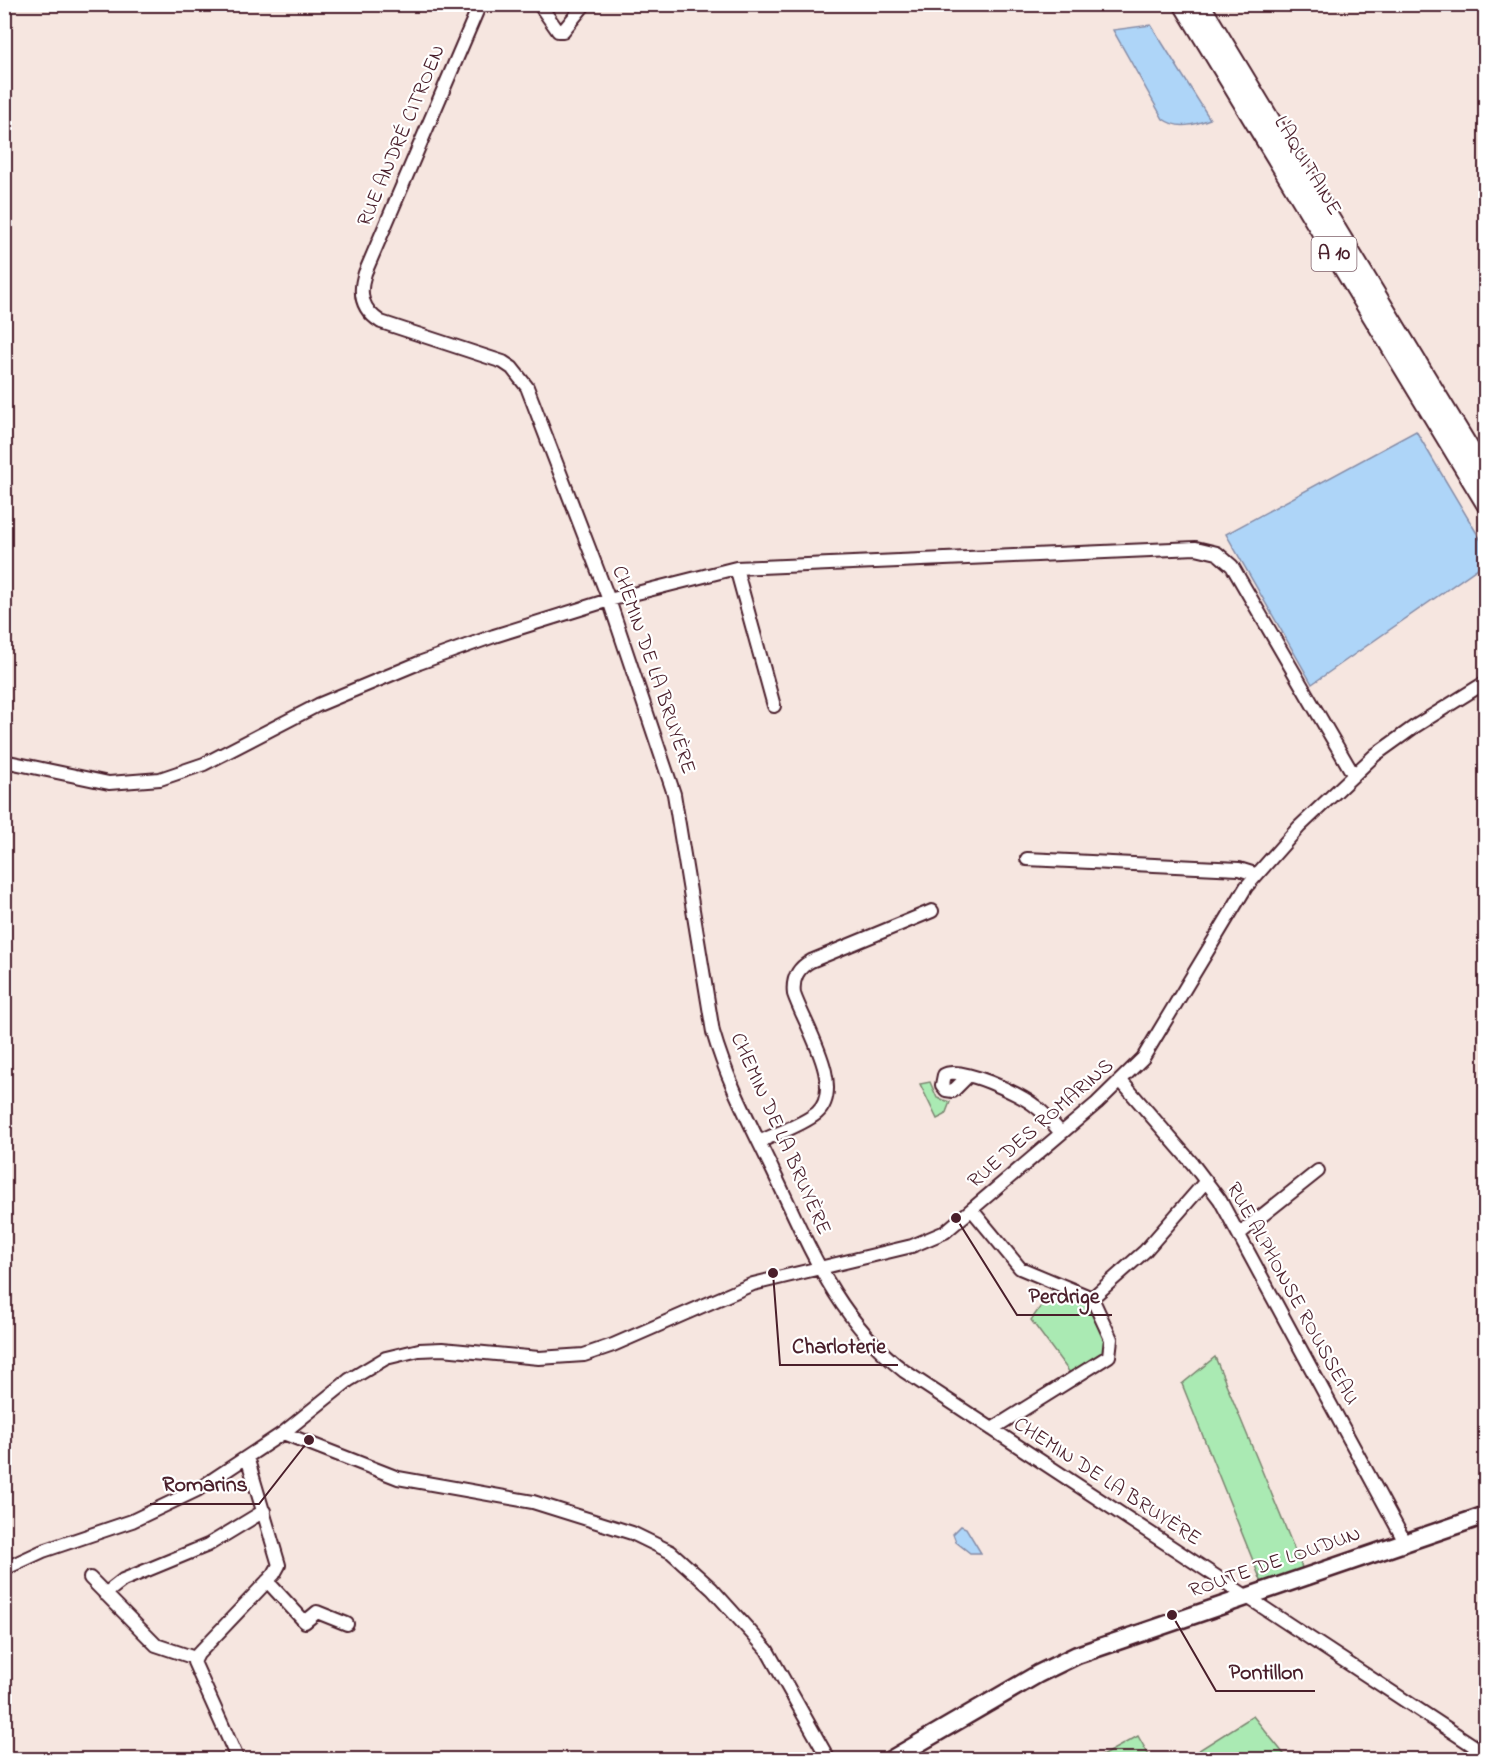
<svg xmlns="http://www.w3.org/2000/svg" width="1490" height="1764" viewBox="0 0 1490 1764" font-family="'Indie Flower',sans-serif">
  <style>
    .green { fill: #aaeab3; stroke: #7a846f; stroke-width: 1.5 }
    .water { fill: #aed5f8; stroke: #868ca6; stroke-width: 1.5 }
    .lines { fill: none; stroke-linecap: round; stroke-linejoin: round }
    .minor-casing { stroke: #4a1f2b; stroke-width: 16 }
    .major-casing { stroke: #4a1f2b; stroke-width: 21 }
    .highway-casing { stroke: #4a1f2b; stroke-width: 22 }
    .minor { stroke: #fff; stroke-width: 12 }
    .major { stroke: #fff; stroke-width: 16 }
    .highway { stroke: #fff; stroke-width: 18 }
    .labels { text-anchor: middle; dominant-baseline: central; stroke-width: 4.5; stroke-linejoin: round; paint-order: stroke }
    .shield { fill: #fff; stroke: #80626b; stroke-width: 1.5 }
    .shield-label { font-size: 20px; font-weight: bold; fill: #4a1f2b }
    .street-label { font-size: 21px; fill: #4a1f2b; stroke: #fff }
    .leader { fill: none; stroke: #4a1f2b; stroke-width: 2 }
    .callout-dot { fill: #4a1f2b; stroke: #fff; stroke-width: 2 }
    .callout-label { font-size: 22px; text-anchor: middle; font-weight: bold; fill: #4a1f2b; stroke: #fff; stroke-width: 4.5; stroke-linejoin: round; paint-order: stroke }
  </style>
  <rect width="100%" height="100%" fill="#f6e6e0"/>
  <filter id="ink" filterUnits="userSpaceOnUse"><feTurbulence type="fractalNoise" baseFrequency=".0167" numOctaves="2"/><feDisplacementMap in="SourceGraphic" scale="12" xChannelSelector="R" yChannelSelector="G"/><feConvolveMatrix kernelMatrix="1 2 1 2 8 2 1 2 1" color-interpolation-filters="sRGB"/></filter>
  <g filter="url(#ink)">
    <path class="green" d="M930 1082 937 1098 950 1102 945 1115 937 1119 920 1084Z
      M1054 1288 1089 1302 1107 1341V1351L1073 1377 1031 1320Z
      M1215 1357 1303 1570 1262 1583 1182 1384Z
      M1253 1716 1288 1759H1185Z
      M1138 1736 1151 1759H1096Z"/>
    <path class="water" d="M1151 25 1210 119C1194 125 1178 130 1163 119L1113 30Z
      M1416 431 1485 547V563L1312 684 1226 534Z
      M961 1526 966 1528 981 1553H970L956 1542 953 1534Z"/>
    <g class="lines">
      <g class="minor-casing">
        <path id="minor" d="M480 4 365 273C358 294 362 310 381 322L503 362 512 368 527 387 609 600 674 794 713 1032C727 1081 751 1125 773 1171 809 1246 836 1318 904 1371L1486 1754
          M539 4 558 31H563L585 4
          M736 568 774 706
          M4 761 109 783 160 779 204 764 318 705 419 663 494 636 609 600 736 568 1196 548 1217 553 1232 566 1353 774
          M1027 859 1239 869 1255 874
          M968 1076 953 1091 946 1090 942 1085 944 1075C959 1065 1021 1094 1035 1106 1045 1113 1053 1124 1061 1133
          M1121 1081 1192 1163 1220 1200 1405 1542
          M759 1142C777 1133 801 1126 817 1113 846 1087 804 1024 794 994 792 978 798 968 811 961L932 911
          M972 1210 1020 1268 1092 1298
          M1239 1234 1318 1171
          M992 1429 1109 1356 1111 1339 1092 1298 1145 1251 1206 1181
          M283 1433 398 1478 533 1502 632 1533 671 1552 712 1589 767 1650 829 1760
          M4 1569 43 1551 132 1521 197 1490 283 1433 349 1380 386 1358 419 1350 442 1349 539 1358 584 1355 613 1345 753 1284 912 1246 945 1232 1097 1103 1143 1058 1246 887 1299 827 1375 755 1414 727 1486 682
          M90 1578 156 1645 195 1658
          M267 1581 305 1622 317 1612 347 1624
          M105 1594 123 1580 208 1545 264 1511
          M238 1760 194 1662 198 1654 274 1574 279 1565 247 1457"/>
      </g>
      <g class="major-casing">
        <path id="major" d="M890 1760 1038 1674 1077 1655 1486 1515"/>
      </g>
      <g class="highway-casing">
        <path id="highway" d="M1183 4 1486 504
          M1200 4 1486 476"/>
      </g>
      <use href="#minor" class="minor"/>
      <use href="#major" class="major"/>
      <use href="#highway" class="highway"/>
    </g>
  </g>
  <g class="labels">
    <rect class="shield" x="1311.5" y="237" width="45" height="34" rx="4.5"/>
    <g class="shield-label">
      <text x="1334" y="254">A 10</text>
    </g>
    <g class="street-label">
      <text transform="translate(402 136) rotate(-67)">RUE ANDRÉ CITROEN</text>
      <text transform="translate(1307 166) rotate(59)">L'AQUITAINE</text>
      <text transform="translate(653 670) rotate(71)">CHEMIN DE LA BRUYÈRE</text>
      <text transform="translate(1041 1124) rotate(-41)">RUE DES ROMARINS</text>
      <text transform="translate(780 1134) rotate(66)">CHEMIN DE LA BRUYÈRE</text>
      <text transform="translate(1292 1294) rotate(61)">RUE ALPHONSE ROUSSEAU</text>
      <text transform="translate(1107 1482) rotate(33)">CHEMIN DE LA BRUYÈRE</text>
      <text transform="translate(1275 1563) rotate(-19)">ROUTE DE LOUDUN</text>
    </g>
  </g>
  <path class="leader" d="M956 1218L1017 1315H1112M773 1273L780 1365H898M309 1440L259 1504H150M1172 1615L1216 1691H1315"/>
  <g class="callout-dot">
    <circle cx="956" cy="1218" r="6"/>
    <circle cx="773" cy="1273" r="6"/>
    <circle cx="309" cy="1440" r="6"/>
    <circle cx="1172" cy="1615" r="6"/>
  </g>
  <g class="callout-label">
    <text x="1064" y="1303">Perdrige</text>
    <text x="839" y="1353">Charloterie</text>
    <text x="205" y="1491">Romarins</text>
    <text x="1266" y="1679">Pontillon</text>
  </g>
  <rect width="1490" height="1764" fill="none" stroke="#fff" stroke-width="24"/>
  <rect x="12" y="12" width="1466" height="1740" fill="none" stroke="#4a1f2b" stroke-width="2" filter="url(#ink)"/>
</svg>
